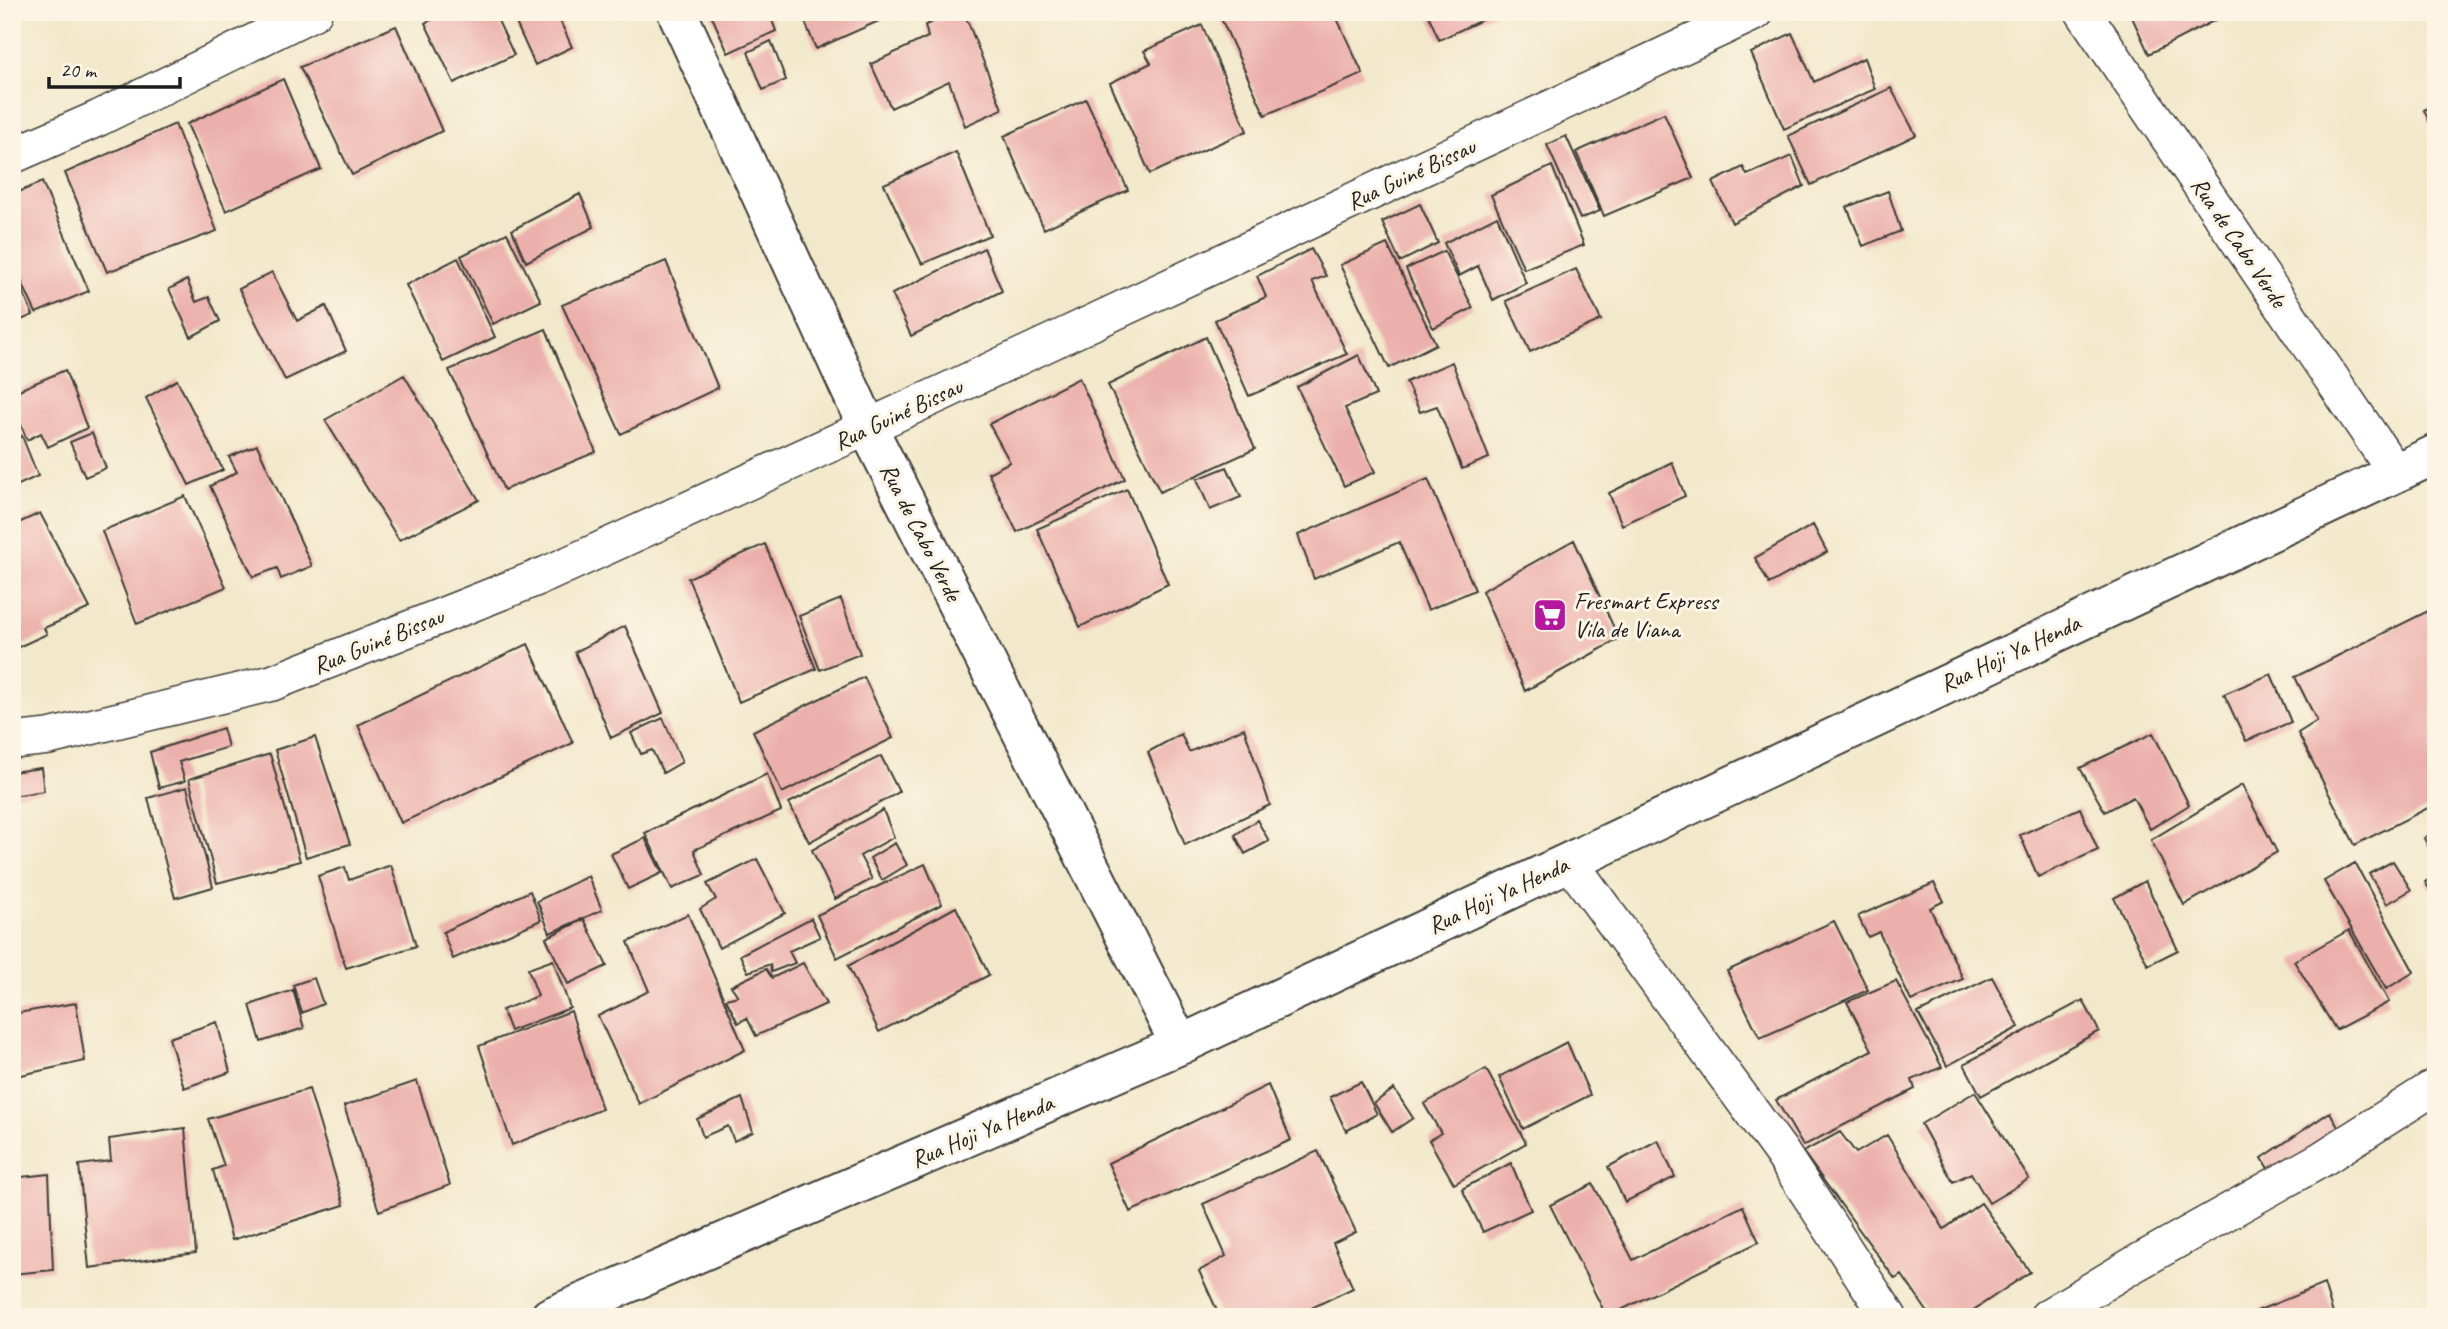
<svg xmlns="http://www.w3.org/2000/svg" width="2448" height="1329" viewBox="0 0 2448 1329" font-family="Caveat,sans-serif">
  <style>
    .building { fill: #ecb0ac }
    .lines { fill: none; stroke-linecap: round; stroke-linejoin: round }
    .minor-casing { stroke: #3c3b36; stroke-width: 38 }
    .secondary-casing { stroke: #3c3b36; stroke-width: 42 }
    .minor { stroke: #fff; stroke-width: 35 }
    .secondary { stroke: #fff; stroke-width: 38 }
    .labels { text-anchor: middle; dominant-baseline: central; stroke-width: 6; stroke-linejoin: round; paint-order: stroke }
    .street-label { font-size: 24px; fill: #1c1c1c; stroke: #fcf5e5 }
    .poi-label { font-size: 24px; fill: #1c1c1c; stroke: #fcf5e5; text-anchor: start }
  </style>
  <rect width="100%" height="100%" fill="#fcf5e5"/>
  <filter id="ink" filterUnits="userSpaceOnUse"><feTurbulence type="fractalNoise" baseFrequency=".0143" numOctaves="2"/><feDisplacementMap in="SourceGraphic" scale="14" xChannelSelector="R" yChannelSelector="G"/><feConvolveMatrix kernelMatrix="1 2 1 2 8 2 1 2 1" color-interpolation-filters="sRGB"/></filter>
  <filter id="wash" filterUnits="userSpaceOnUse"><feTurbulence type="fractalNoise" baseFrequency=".00686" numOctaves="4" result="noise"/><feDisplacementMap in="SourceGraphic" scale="28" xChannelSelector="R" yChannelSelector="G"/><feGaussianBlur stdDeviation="1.57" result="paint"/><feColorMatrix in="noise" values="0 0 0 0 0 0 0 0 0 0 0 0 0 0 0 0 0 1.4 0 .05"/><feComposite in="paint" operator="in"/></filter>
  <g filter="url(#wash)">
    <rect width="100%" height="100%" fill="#f2e8cb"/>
    <g id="blocks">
      <path class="building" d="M447 12H494L514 55 454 83 425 23Z
        M511 12H556L572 47 535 65Z
        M710 12H769L776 31 728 53Z
        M801 12H899L816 49Z
        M959 12H964L1002 109 965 126 949 81 891 108 871 64 928 37 925 25Z
        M1218 12H1334L1363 74 1265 115Z
        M1427 12H1499L1439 40Z
        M2132 12H2231L2149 54 2130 13Z
        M1202 25 1247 131 1150 174 1110 83 1151 63 1144 51Z
        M396 26 442 131 352 175 300 67Z
        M1792 33 1814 82 1864 58 1875 89 1784 129 1751 53Z
        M771 41 786 80 763 90 748 52Z
        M283 79 321 169 226 211 187 124Z
        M1891 88 1916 135 1811 185 1788 136Z
        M1086 99 1128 190 1044 229 1004 136Z
        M2436 104V136L2424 110Z
        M1664 113 1693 178 1604 216 1576 152Z
        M175 124 217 231 107 272 65 173Z
        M1566 136 1600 211 1580 219 1547 145Z
        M956 152 990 235 922 264 884 184Z
        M1792 156 1804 186 1732 223 1713 182 1743 167 1747 175Z
        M1552 166 1584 245 1524 269 1491 195Z
        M42 182 89 291 36 313 12 261V195Z
        M1888 191 1901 231 1863 246 1847 207Z
        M580 194 594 227 526 262 512 230Z
        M1420 204 1438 243 1400 262 1382 222Z
        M1497 216 1526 283 1493 300 1478 266 1459 276 1444 243Z
        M507 233 541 301 493 324 461 256Z
        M1387 244 1436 344 1389 368 1340 265Z
        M984 248 1002 291 911 336 892 294Z
        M1311 249 1326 276 1312 281 1347 354 1249 396 1215 320 1266 297 1257 276Z
        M1444 251 1473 308 1433 328 1406 269Z
        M458 258 495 337 443 362 406 285Z
        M666 261 718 388 621 434 562 305Z
        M12 268 33 315 12 324Z
        M1576 269 1601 320 1530 352 1506 301Z
        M272 272 297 321 326 306 346 351 285 380 239 289Z
        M187 280 196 302 209 297 220 321 191 337 169 289Z
        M546 329 596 452 504 490 449 370Z
        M1206 337 1255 449 1160 492 1108 385Z
        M1359 355 1376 395 1345 408 1375 472 1344 486 1297 387Z
        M1452 362 1489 458 1462 469 1437 406 1420 412 1406 382Z
        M65 370 87 428 48 447 41 433 27 440 12 402V393Z
        M404 375 479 500 399 540 325 420Z
        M1079 378 1125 479 1017 532 988 473 1010 462 989 424Z
        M177 380 223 470 189 485 146 398Z
        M92 433 106 468 85 477 70 442Z
        M22 436 38 476 12 488V441Z
        M257 445 312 566 281 579 277 568 253 577 210 486 237 472 229 457Z
        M1672 462 1685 496 1622 525 1609 493Z
        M1227 467 1241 497 1210 510 1197 479Z
        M1428 479 1475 590 1428 610 1399 542 1314 579 1298 535Z
        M1127 489 1168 584 1080 627 1037 529Z
        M185 496 226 587 137 624 102 531Z
        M40 513 90 608 44 628 47 634 12 650V526Z
        M1813 525 1827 552 1769 584 1755 558Z
        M1574 540 1619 639 1525 691 1482 591Z
        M765 544 816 669 739 702 688 578Z
        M841 599 860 654 820 670 799 616Z
        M2436 607V804L2355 845 2298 733 2317 721 2295 677Z
        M625 626 663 713 611 738 575 652Z
        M528 644 573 743 401 823 358 725Z
        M2271 674 2291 722 2246 741 2224 694Z
        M864 677 893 738 782 793 753 731Z
        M663 718 682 762 663 773 652 750 641 754 631 733Z
        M223 728 228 747 179 762 185 781 159 788 150 752Z
        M1244 728 1270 805 1185 845 1148 752 1181 734 1189 752Z
        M2153 733 2189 805 2150 829 2133 797 2105 812 2080 768Z
        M315 737 350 844 306 857 275 750Z
        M270 754 300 861 217 883 189 779Z
        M881 756 899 792 809 842 789 803Z
        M41 768 44 791 12 796V772Z
        M767 774 781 811 694 850 704 875 672 889 645 833Z
        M2242 785 2277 852 2184 905 2151 840Z
        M187 787 213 887 175 898 148 798Z
        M2080 808 2098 850 2038 877 2020 835Z
        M883 810 894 837 860 856 872 879 835 899 812 850Z
        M1257 820 1269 841 1245 854 1235 835Z
        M2436 831V860L2424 838Z
        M645 838 662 873 628 889 611 854Z
        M895 843 907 865 882 880 870 858Z
        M757 859 785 913 719 948 700 909 716 899 707 884Z
        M2393 861 2411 890 2387 904 2369 874Z
        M2355 863 2414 972 2386 989 2324 881Z
        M925 864 942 904 837 958 817 915Z
        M391 865 416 946 346 968 318 876 345 867 349 880Z
        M2436 875V899L2425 882Z
        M588 876 602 910 550 933 537 901Z
        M2145 881 2178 950 2148 965 2114 898Z
        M1934 883 1944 901 1930 908 1963 979 1911 1001 1879 932 1868 937 1858 916Z
        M530 891 541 920 453 959 443 932Z
        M956 907 989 975 879 1032 848 966Z
        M688 914 745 1050 639 1104 598 1016 649 991 628 942Z
        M811 918 820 937 789 951 795 963 771 972 770 964 748 972 740 955Z
        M584 919 607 966 568 984 546 938Z
        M1834 921 1868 990 1760 1038 1727 971Z
        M2349 930 2389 1002 2336 1030 2294 961Z
        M553 960 570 1008 510 1031 502 1010 538 996 528 969Z
        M803 963 826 1004 756 1036 747 1018 738 1023 726 999 738 996 731 986 766 969 772 978Z
        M1992 977 2019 1027 1947 1066 1918 1013Z
        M314 978 323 1004 302 1013 293 985Z
        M1896 981 1942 1067 1912 1080 1915 1089 1803 1146 1776 1100 1872 1050 1847 1002Z
        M293 990 304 1028 261 1042 250 1005Z
        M2083 1000 2099 1031 1981 1096 1964 1064Z
        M76 1003 85 1061 12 1077V1014Z
        M571 1011 602 1109 512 1145 479 1046Z
        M217 1022 230 1072 184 1088 169 1038Z
        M1567 1042 1590 1095 1523 1129 1499 1077Z
        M1486 1069 1526 1143 1454 1184 1429 1140 1441 1133 1424 1104Z
        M417 1081 450 1185 379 1211 344 1106Z
        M1361 1082 1377 1114 1346 1131 1330 1097Z
        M1268 1085 1291 1140 1130 1212 1108 1163Z
        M309 1089 344 1205 232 1240 213 1170 224 1166 208 1119Z
        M1394 1089 1413 1118 1392 1132 1374 1103Z
        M1975 1092 2029 1179 1989 1203 1971 1173 1953 1182 1921 1124Z
        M742 1098 753 1132 734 1141 728 1126 703 1137 697 1119Z
        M2330 1112 2342 1135 2274 1179 2262 1158Z
        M185 1128 196 1253 89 1268 79 1165 111 1161 109 1139Z
        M1840 1132 1856 1153 1887 1135 1944 1229 1981 1203 2030 1272 1963 1317H1931L1902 1275 1895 1279 1803 1152Z
        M1658 1140 1675 1177 1625 1202 1608 1167Z
        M1318 1151 1356 1232 1333 1243 1353 1288 1293 1317H1220L1199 1271 1226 1256 1203 1204Z
        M1511 1163 1531 1210 1483 1232 1462 1189Z
        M49 1174 53 1270 12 1274V1178Z
        M1593 1184 1633 1260 1743 1206 1759 1242 1607 1317 1550 1205Z
        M2324 1284 2334 1317H2242Z"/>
    </g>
  </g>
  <g filter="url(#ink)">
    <use href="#blocks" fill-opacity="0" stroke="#3c3b36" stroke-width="2"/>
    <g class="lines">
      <g class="minor-casing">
        <path id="minor" d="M2083 12 2395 472
          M12 156 99 118 314 12
          M12 741 49 737 272 683 547 574 942 393 1756 12
          M1569 861 1781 1152 1889 1317
          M2047 1317 2133 1265 2322 1159 2436 1086"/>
      </g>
      <g class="secondary-casing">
        <path id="secondary" d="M677 12 868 428 1180 1045
          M550 1317 1180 1045 2436 454"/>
      </g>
      <use href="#minor" class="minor"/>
      <use href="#secondary" class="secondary"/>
    </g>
  </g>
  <defs>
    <g id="supermarket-square" transform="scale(1.75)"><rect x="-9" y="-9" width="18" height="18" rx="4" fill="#b5179e" stroke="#fcf5e5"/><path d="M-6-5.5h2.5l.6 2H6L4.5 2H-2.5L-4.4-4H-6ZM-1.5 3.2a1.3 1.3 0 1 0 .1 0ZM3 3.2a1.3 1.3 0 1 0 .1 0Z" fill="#fff"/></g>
  </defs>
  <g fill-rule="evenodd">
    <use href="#supermarket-square" x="1550" y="615"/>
  </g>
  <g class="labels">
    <g class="street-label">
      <text transform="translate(1411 174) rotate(-25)">Rua Guiné Bissau</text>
      <text transform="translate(2239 242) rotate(56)">Rua de Cabo Verde</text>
      <text transform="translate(898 414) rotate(-25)">Rua Guiné Bissau</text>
      <text transform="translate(921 532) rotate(63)">Rua de Cabo Verde</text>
      <text transform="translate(378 641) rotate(-22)">Rua Guiné Bissau</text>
      <text transform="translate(2010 653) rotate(-25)">Rua Hoji Ya Henda</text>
      <text transform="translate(1498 895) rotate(-25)">Rua Hoji Ya Henda</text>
      <text transform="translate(982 1131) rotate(-23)">Rua Hoji Ya Henda</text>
    </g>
    <g class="poi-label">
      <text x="1574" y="601">Fresmart Express<tspan x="1574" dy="28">Vila de Viana</tspan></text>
    </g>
  </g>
  <rect width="2448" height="1329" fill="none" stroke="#fcf5e5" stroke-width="42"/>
  <path d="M49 77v10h131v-10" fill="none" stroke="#1c1c1c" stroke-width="3.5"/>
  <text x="60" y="77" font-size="21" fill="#1c1c1c" stroke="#fcf5e5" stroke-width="5" paint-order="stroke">20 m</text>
</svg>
